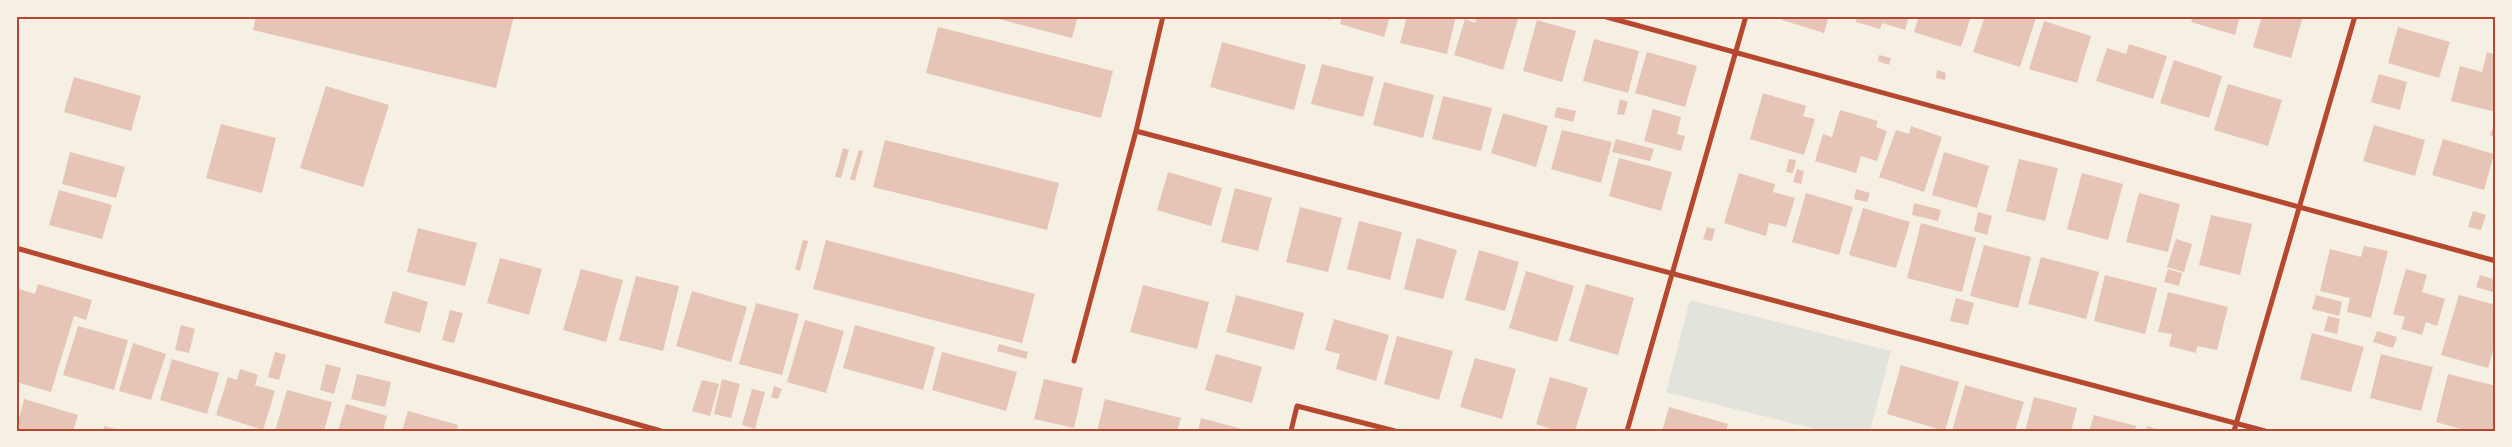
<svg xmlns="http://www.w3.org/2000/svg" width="2512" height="447" viewBox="0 0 2512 447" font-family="'Fira Sans',sans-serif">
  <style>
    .green { fill: #e2e4dc }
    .building { fill: #e6c5b7 }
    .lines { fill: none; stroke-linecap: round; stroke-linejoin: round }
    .minor { stroke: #b5482f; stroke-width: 5 }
    .neatline { fill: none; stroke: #b5482f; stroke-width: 2 }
  </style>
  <rect width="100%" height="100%" fill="#f6efe4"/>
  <path class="green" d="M1690 300 1891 351 1870 431H1823L1666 392Z"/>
  <path class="building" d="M256 16H514L496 88 253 30Z
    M987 16H1078L1072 38Z
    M1319 16H1332L1331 20Z
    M1342 16H1390L1384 37 1340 24Z
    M1407 16H1456L1447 54 1400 43Z
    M1477 16H1519L1503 70 1454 55 1465 19 1475 23Z
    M1784 16H1829L1824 33 1782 20Z
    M1857 16H1909L1905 30 1882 23 1880 29 1856 22Z
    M1919 16H1971L1961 47 1914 32Z
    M1985 16 2036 18 2020 67 1973 52Z
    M2193 16H2240L2235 35 2191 22Z
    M2262 16H2303L2291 58 2253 47Z
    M1537 20 1576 31 1562 82 1523 71Z
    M2044 21 2091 36 2077 83 2029 69Z
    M938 27 1113 71 1101 118 926 73Z
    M2398 27 2450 42 2439 78 2388 63Z
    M1594 39 1639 51 1628 93 1583 81Z
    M1222 42 1306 65 1294 110 1210 87Z
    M2129 44 2167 56 2153 99 2096 81 2107 48 2126 54Z
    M1647 52 1697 66 1685 107 1635 93Z
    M2487 52 2496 55V112L2451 101 2460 66 2482 72Z
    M1879 55 1891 58 1889 65 1878 61Z
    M2174 60 2222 76 2209 118 2160 103Z
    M1322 64 1374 77 1363 117 1311 104Z
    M1937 70 1946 73 1945 80 1936 78Z
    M2379 74 2407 82 2400 110 2371 102Z
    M74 77 141 96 131 131 64 112Z
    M1384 82 1434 95 1423 138 1373 125Z
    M2228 84 2282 100 2268 146 2214 130Z
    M326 86 389 105 363 187 300 168Z
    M1763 93 1806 106 1803 116 1815 119 1804 155 1750 139Z
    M1443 96 1492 108 1481 151 1432 139Z
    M1620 99 1628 102 1624 115 1617 114Z
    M1557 107 1576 111 1573 122 1554 117Z
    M1653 109 1681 117 1677 134 1685 136 1681 151 1644 141Z
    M1840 110 1878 121 1876 127 1887 131 1877 161 1861 156 1856 173 1815 161 1823 134 1832 137Z
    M1503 113 1548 126 1536 167 1491 153Z
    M2496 121V137L2490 135Z
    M221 124 276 138 262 193 206 178Z
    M2374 125 2425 140 2415 176 2363 161Z
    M1911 126 1942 137 1924 192 1879 177 1896 130 1909 134Z
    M1562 130 1612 142 1601 183 1551 169Z
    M1616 139 1654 149 1650 161 1612 152Z
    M2443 139 2494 154 2484 190 2432 175Z
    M885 140 1059 183 1047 230 873 187Z
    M843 148 849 150 841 178 835 177Z
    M859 150 863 151 855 181 850 179Z
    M70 152 125 167 116 198 62 184Z
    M1944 152 1989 166 1977 208 1932 195Z
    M1619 158 1672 172 1661 211 1609 196Z
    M1789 159 1796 160 1793 173 1786 172Z
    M2019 159 2058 168 2045 221 2006 211Z
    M1797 169 1804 171 1801 184 1793 182Z
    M1168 172 1222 188 1211 226 1157 210Z
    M1739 173 1775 184 1773 192 1795 198 1786 227 1769 223 1766 236 1724 223Z
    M2082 173 2123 184 2108 240 2067 229Z
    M1235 188 1272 198 1258 251 1221 242Z
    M1856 189 1870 193 1867 202 1854 199Z
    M59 190 112 205 102 239 49 225Z
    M1806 193 1853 207 1839 255 1792 242Z
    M2139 193 2180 204 2168 252 2126 242Z
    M1914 203 1941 210 1938 221 1912 215Z
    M1300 207 1342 218 1328 272 1286 262Z
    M1863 208 1910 222 1896 268 1849 255Z
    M2473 211 2486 215 2481 230 2468 227Z
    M1978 212 1992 216 1987 235 1974 231Z
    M2211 215 2252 224 2240 275 2199 265Z
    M1359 221 1402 232 1390 280 1347 269Z
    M1921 223 1976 238 1962 292 1907 278Z
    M1707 227 1715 229 1712 241 1703 239Z
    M418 228 477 243 465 286 407 272Z
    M1417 238 1457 250 1443 299 1404 289Z
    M2176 239 2192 244 2184 272 2167 267Z
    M803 240 808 241 800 271 795 269Z
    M826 240 1035 294 1022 343 813 289Z
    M1984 245 2031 257 2018 308 1970 296Z
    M2364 246 2388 251 2371 318 2347 312 2350 298 2320 291 2330 249 2361 257Z
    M1479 250 1519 262 1505 311 1465 300Z
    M2041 257 2099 272 2086 319 2028 304Z
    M500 258 542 269 529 315 487 303Z
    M581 269 623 280 606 342 563 330Z
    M2168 269 2182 273 2179 286 2164 282Z
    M2406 269 2427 275 2422 292 2445 299 2437 326 2426 322 2422 335 2401 329 2405 317 2393 314Z
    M1526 271 1574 286 1557 342 1509 328Z
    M2105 275 2157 288 2145 334 2094 321Z
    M2480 275 2496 280V293L2476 287Z
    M636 276 679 286 663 351 619 340Z
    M38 284 92 300 86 320 74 316 51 392 16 382V300L19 289 35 294Z
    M1586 284 1634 298 1618 355 1569 341Z
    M1143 285 1209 302 1197 349 1130 332Z
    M393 291 428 302 420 333 384 323Z
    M692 291 747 307 731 362 676 346Z
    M2168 292 2228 307 2217 350 2197 346 2196 353 2169 346 2172 334 2158 332Z
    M1236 295 1304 313 1294 350 1226 332Z
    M2316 295 2342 302 2339 316 2312 309Z
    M2459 295 2496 305V341L2488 368 2441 355Z
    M1956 298 1974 303 1968 325 1950 321Z
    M756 303 799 314 782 375 739 364Z
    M450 310 463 313 454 343 442 340Z
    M2328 316 2340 319 2337 334 2324 331Z
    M1334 319 1389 335 1376 381 1336 369 1340 354 1325 350Z
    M805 320 844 331 826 393 787 382Z
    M181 325 195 329 189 353 175 350Z
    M855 325 935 347 923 390 843 368Z
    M78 326 128 340 114 390 63 375Z
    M2377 331 2397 337 2393 348 2373 342Z
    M2312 333 2364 347 2351 392 2300 379Z
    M1397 336 1453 351 1439 400 1384 384Z
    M133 343 166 354 151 400 119 391Z
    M999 344 1028 352 1026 359 997 351Z
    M275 352 286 355 279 380 268 377Z
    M942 352 1017 372 1006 411 932 390Z
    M1216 354 1262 367 1252 403 1205 390Z
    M2381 354 2433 367 2421 411 2370 398Z
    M1475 358 1516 369 1502 419 1460 407Z
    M172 359 219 373 207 414 160 400Z
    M326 364 341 368 334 394 320 390Z
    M1901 365 1959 382 1945 431 1887 414Z
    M240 369 258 375 255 385 275 391 263 430 216 415 228 377 237 380Z
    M357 374 391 382 385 407 351 399Z
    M2448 374 2496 386V431H2468L2436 422Z
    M1550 377 1588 388 1575 431H1556L1536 424Z
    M722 379 740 384 731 418 714 414Z
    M1044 379 1083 388 1074 428 1034 419Z
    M702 380 719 384 710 416 692 411Z
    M1965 385 2024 402 2015 431H1952Z
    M774 386 782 389 778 399 771 397Z
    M752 389 765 392 755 429 742 425Z
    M287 390 332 402 324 431H275Z
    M2034 397 2077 408 2071 431H2025Z
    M24 399 78 415 73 431H16Z
    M1105 399 1181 418 1177 431H1097Z
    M346 404 387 416 383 431H338Z
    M1669 407 1728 424 1726 431H1662Z
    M408 411 458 425 456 431H402Z
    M2094 415 2136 426 2135 431H2089Z
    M1201 418 1242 429 1241 431H1198Z
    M104 426 119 430V431H103Z
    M2147 426 2160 430V431H2146Z"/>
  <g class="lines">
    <path class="minor" d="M1603 16 2496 261
      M1136 131 2265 431
      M16 248 661 431
      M1074 361 1136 131 1163 16
      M1291 431 1297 406 1395 431
      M1627 431 1746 16
      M2234 431 2355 16"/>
  </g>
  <rect width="2512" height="447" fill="none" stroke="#f6efe4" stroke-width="35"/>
  <rect x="18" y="18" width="2476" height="412" class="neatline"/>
</svg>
